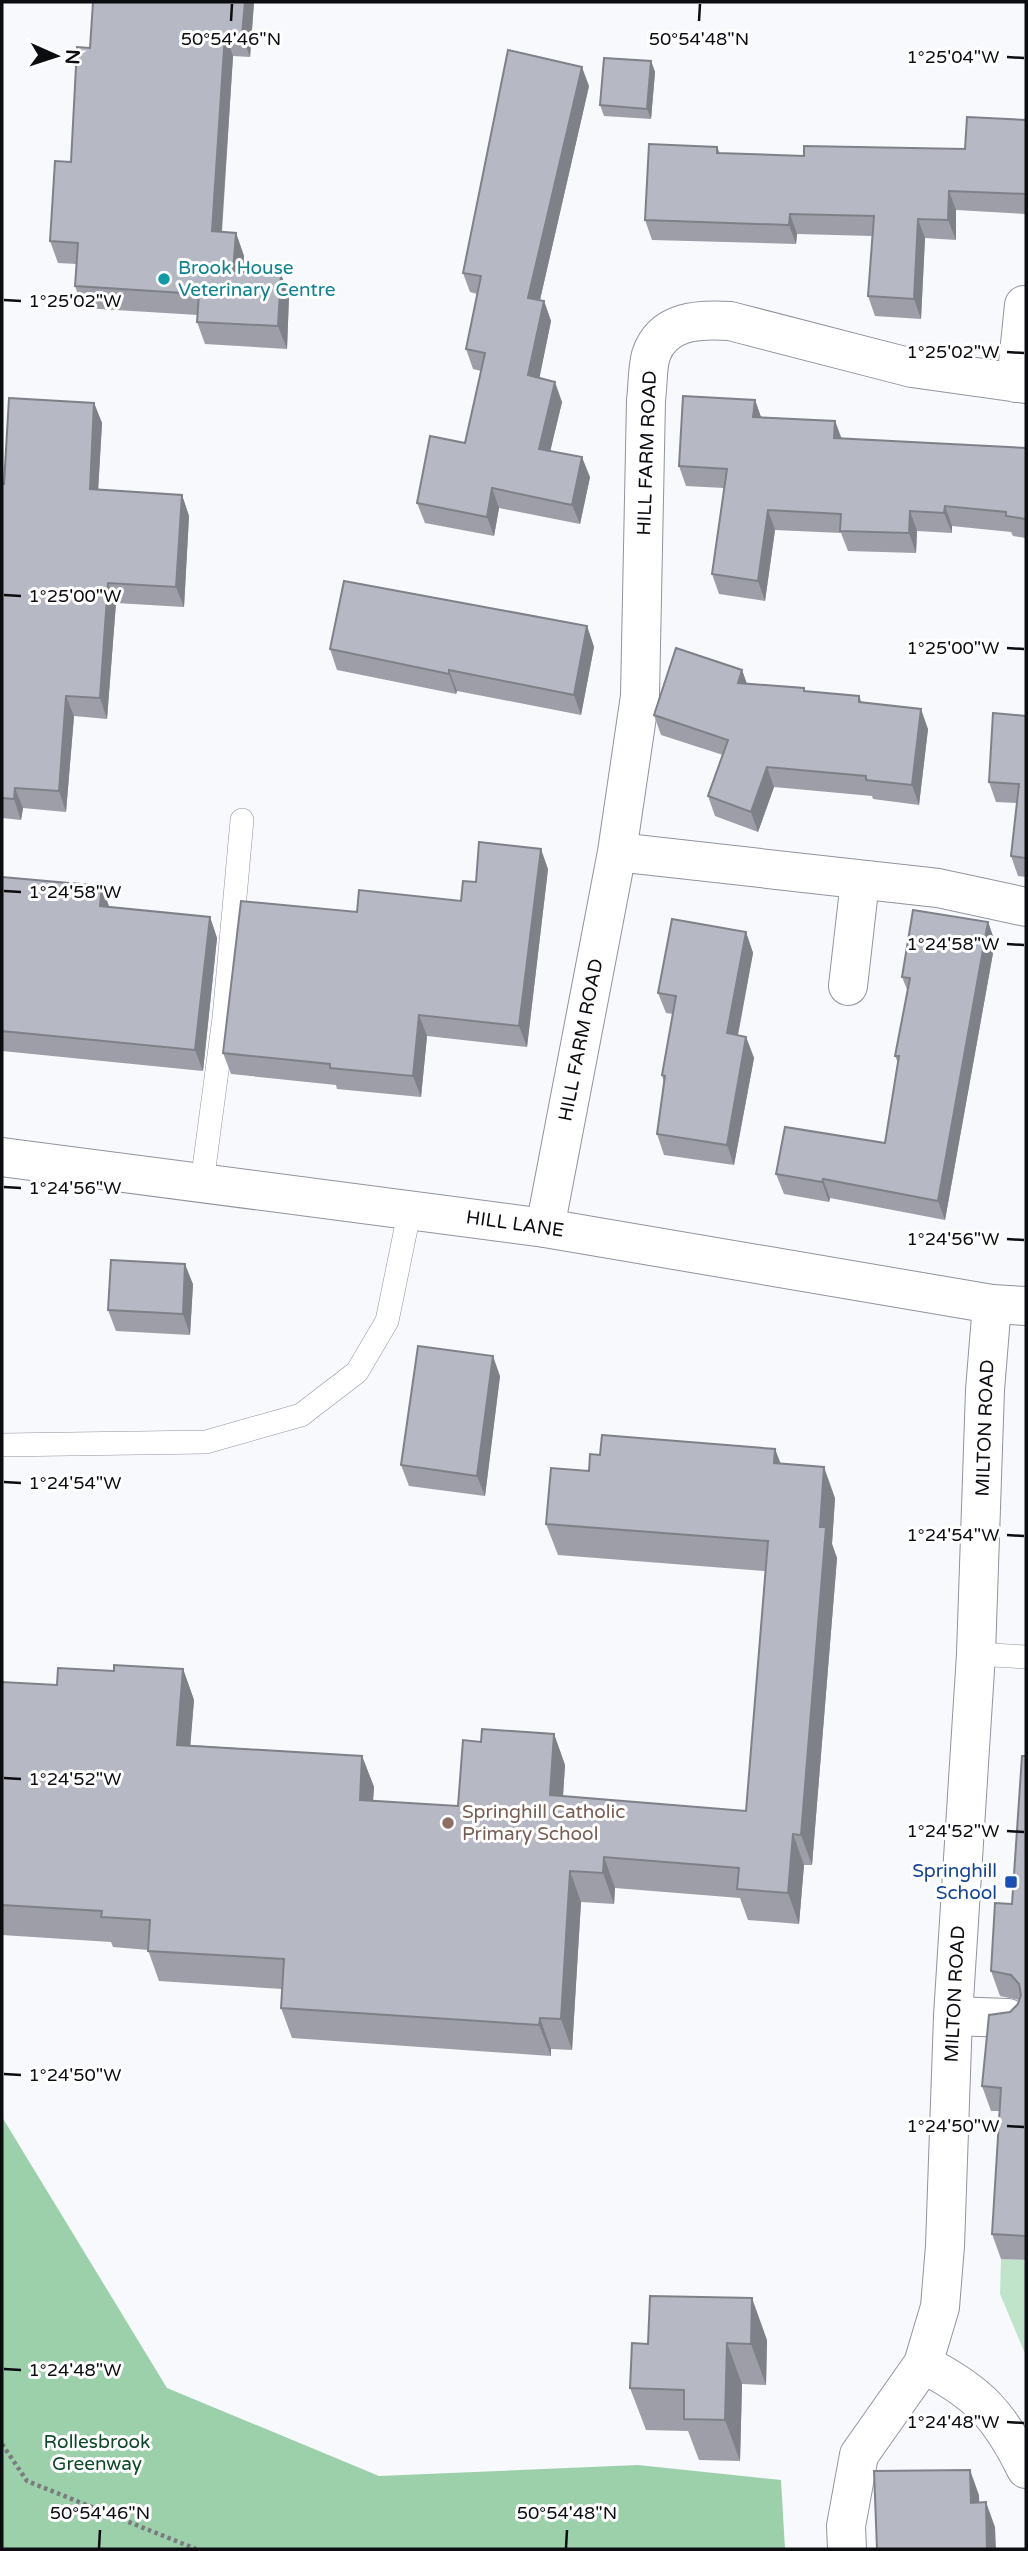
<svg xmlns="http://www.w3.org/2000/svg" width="1028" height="2551" viewBox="0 0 1028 2551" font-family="'Varela Round',sans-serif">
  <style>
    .green { fill: #c0e4c9 }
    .forest { fill: #9cd0ab }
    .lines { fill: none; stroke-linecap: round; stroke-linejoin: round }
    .lane-casing { stroke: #91939e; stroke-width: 24 }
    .street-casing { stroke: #91939e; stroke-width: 40 }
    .secondary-casing { stroke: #91939e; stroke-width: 40 }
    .path { stroke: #797b7f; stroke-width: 4.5; stroke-dasharray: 3.5 3.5; stroke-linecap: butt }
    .lane { stroke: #fff; stroke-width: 23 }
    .street { stroke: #fff; stroke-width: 38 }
    .secondary { stroke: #fff; stroke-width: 38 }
    .wall { fill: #9d9ea8 }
    .shaded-wall { fill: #7f8188 }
    .building { fill: #b6b8c3; stroke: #7f8188; stroke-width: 2 }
    .ticks { fill: none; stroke: #0c0d11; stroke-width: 2.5 }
    .culture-dot { fill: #0f9aa8; stroke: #fff; stroke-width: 2.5 }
    .education-dot { fill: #8d6e63; stroke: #fff; stroke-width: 2.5 }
    .transit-dot { fill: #1a4fb4; stroke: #fff; stroke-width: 2.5 }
    .labels { text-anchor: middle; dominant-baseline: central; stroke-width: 6; stroke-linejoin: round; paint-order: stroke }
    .culture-label { font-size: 19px; fill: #0d838f; stroke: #fff; text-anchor: start }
    .street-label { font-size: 19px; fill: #0c0d11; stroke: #fff }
    .education-label { font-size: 19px; fill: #785e54; stroke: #fff; text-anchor: start }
    .transit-label { font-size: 19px; fill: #164399; stroke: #fff; text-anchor: end }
    .park-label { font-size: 19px; fill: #0e4927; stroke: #fff }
    .ticks-label { font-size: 18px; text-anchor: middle; fill: #0c0d11; stroke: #fff; stroke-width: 6; stroke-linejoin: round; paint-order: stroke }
  </style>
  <rect width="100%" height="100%" fill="#f7f9fd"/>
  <path class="green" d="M1001 2259 1026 2260V2356L1000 2294Z"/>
  <path class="forest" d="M2 2117 167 2388 379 2476 638 2465 781 2480 785 2549H2Z"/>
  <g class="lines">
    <g class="lane-casing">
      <path id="lane" d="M202 1183 224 1018 242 820
        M2 1445 206 1442 301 1415 357 1372 387 1321 410 1209
        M976 1654 1026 1657"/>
    </g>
    <g class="street-casing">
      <path id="street" d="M1016 383 1024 305
        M617 852 938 888 1026 907
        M848 986 860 881
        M545 1228 617 852 640 696 646 400C648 386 647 369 651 355 663 320 699 319 730 321L912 368 1026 384
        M953 2016 1008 2018
        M923 2364C978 2392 999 2414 1026 2469
        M847 2549 846 2526 859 2455 923 2364 940 2307 945 2246 953 2016 976 1654 985 1390 992 1304"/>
    </g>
    <g class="secondary-casing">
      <path id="secondary" d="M2 1157 545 1228 992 1304 1026 1306"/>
    </g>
    <path class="path" d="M2 2444 27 2481 196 2549"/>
    <use href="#lane" class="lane"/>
    <use href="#street" class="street"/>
    <use href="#secondary" class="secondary"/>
  </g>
  <path class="wall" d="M93 2H254L250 57 233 56 222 232 236 233 244 256 243 272 289 296 287 349 205 344 197 322 198 315 83 308 75 286 77 264 58 263 50 241 71 162 90 48Z
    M651 61 655 72 651 119 604 116 600 105Z
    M589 86 540 300 544 301 551 321 539 378 562 402 550 451 590 477 580 524 499 508 494 536 425 523 417 503 465 443 481 371 473 369 466 349 477 294 470 292 463 273Z
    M1026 120V214L956 210V240L925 238 921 319 875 316 868 296 872 236 797 234 796 244 652 240 645 220 717 147 720 153 804 156 965 149Z
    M755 400 761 417 835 421 842 439 1026 448V538L1013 536 1011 532 952 526V533L917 531 916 553 848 551 841 533 775 530 765 601 719 594 712 574 724 488 686 486 679 466Z
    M94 403 102 423 98 490 182 495 189 516 184 607 116 603 107 719 74 716 66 812 23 808 21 820 2 818V484H4Z
    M587 626 594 647 581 715 457 691 456 694 337 670 330 649Z
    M742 670 747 684 806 692 859 696 862 703 928 729 919 805 873 799 872 796 774 787 758 832 715 816 708 796 723 755 661 735 654 715Z
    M1026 714V877L1018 876 1011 856 1017 803 996 802 989 782Z
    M548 869 527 1047 427 1036 421 1097 337 1089 336 1085 231 1074 223 1053 461 901 476 882Z
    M2 877 109 907 210 917 217 938 203 1071 2 1051Z
    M988 922 995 942 945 1220 830 1198 829 1202 784 1194 776 1174 885 1143 898 1063 895 1056 908 992 902 977Z
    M746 932 753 953 738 1036 746 1037 754 1058 734 1165 664 1155 657 1134 664 1083 662 1075 673 1014 666 1013 658 993Z
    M193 1284 190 1335 116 1331 108 1310Z
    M500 1376 485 1496 409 1486 401 1465Z
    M775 1449 781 1464 835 1498 832 1544 837 1558 812 1865H804L799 1924 748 1920 740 1898 615 1888 614 1904 581 1902 572 2050 551 2049V2056L292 2038 281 2008 282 1989 159 1981 148 1950 113 1947 111 1942 2 1935V1682L57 1685 114 1671 183 1669 194 1700 190 1745 362 1756 374 1787 373 1801 458 1806 481 1742 554 1734 565 1765 563 1796 746 1811 765 1571 558 1555 546 1524 589 1471 600 1455Z
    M1026 1756V2260L1001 2259 992 2234 1000 2111H991L982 2086 1010 2012 1018 2004 1019 2000 1000 1996 991 1971 1012 1904Z
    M767 2340 766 2385 742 2384 740 2461 699 2460 688 2431 646 2430 630 2388 648 2344Z"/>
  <path class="shaded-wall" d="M245 2H254L250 57 242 35Z
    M225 34 233 56 220 254 212 231Z
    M651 61 655 72 651 119 647 109Z
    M582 67 589 86 536 317 528 298Z
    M949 191 956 210V240L948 220Z
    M790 214 797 234 796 244 789 225Z
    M918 219 925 238 921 319 914 299Z
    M236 233 244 256 241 293 233 271Z
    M281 274 289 296 287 349 278 326Z
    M544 301 551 321 536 395 528 375Z
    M555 382 562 402 546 469 539 449Z
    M755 400 762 420 753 417Z
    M94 403 102 423 97 510 90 489Z
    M835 421 842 441 834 438Z
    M582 457 590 477 580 524 572 505Z
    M492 488 499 508 494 536 487 517Z
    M182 495 189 516 184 607 176 587Z
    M945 506 952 526V533L944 513Z
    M768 510 775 530 765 601 758 581Z
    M910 511 917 531 916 553 909 533Z
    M108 583 116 603 107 719 100 698Z
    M587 626 594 647 581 715 574 695Z
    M449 670 457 691 456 694 449 674Z
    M742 670 749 690 738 683Z
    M66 696 74 716 66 812 59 791Z
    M921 709 928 729 919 805 912 785Z
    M767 767 774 787 758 832 751 812Z
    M15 788 23 808 21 820 14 799Z
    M541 849 548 869 527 1047 519 1026Z
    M102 886 109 906 107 926 100 906Z
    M210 917 217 938 203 1071 195 1050Z
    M988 922 995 942 945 1220 938 1201Z
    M746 932 753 953 734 1054 727 1033Z
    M419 1015 427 1036 421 1097 413 1076Z
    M746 1037 754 1058 734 1165 727 1145Z
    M823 1179 830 1198 829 1202 822 1182Z
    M185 1264 193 1284 190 1335 183 1314Z
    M493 1356 500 1376 485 1496 477 1476Z
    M775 1449 786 1479 774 1463Z
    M824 1467 835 1498 832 1544 837 1558 812 1865 801 1835Z
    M183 1669 194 1700 188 1775 177 1745Z
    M554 1734 565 1765 561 1826 550 1795Z
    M362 1756 374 1787 371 1830 360 1800Z
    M793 1834 804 1865 799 1924 788 1893Z
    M604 1857 615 1888 614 1904 603 1873Z
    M570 1871 581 1902 572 2050 561 2019Z
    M540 2018 551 2049V2056L539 2025Z
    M752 2298 767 2340 766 2385 751 2344Z
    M727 2343 742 2384 740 2461 725 2420Z
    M970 2470 979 2495 980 2528 971 2503Z
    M986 2502 995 2527 996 2549H987Z"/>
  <path class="building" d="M93 2H245L242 35 225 34 212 231 236 233 233 271 281 274 278 326 197 322 199 294 75 286 78 243 50 241 55 161 71 162 77 47 90 48Z
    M508 50 582 67 528 298 544 301 528 375 555 382 539 449 582 457 572 505 492 488 487 517 417 503 430 436 465 443 485 353 466 349 481 276 463 273Z
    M604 58 651 61 647 109 600 105Z
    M967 117 1026 120V194L949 191 948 220 918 219 914 299 868 296 874 216 790 214 789 225 645 220 649 144 717 147V153L804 156V146L965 149Z
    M683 396 755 400 753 417 835 421 834 438 1026 448V519L1006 516V512L945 506 944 513 910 511 909 533 840 531 841 514 768 510 758 581 712 574 727 469 679 466Z
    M9 398 94 403 90 489 182 495 176 587 108 583 100 698 66 696 59 791 15 788 14 799 2 798V484H4Z
    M344 581 587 626 574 695 449 670V674L330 649Z
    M676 648 742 670 738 683 804 688V691L859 696V702L921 709 912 785 866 780V776L767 767 751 812 708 796 728 740 654 715Z
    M993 713 1026 716V714V858L1011 856 1019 784 989 782Z
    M479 842 541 849 519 1026 419 1015 413 1076 330 1068V1064L223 1053 241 901 357 912 359 890 461 901 463 881 476 882Z
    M2 877 102 886 100 906 210 917 195 1050 2 1031Z
    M913 910 988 922 938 1201 823 1179 822 1182 776 1174 785 1127 885 1143 899 1056H895L910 978 902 977Z
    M672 919 746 932 727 1033 746 1037 727 1145 657 1134 665 1076 662 1075 676 996 658 993Z
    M111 1260 185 1264 183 1314 108 1310Z
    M418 1346 493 1356 477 1476 401 1465Z
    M602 1435 775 1449 774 1463 824 1467 820 1527H826L801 1835 793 1834 788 1893 737 1889 739 1868 604 1857 603 1873 570 1871 561 2019 540 2018 539 2025 281 2008 284 1959 148 1951 150 1920 101 1917 102 1911 2 1905V1682L57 1685 58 1668 114 1671V1665L183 1669 177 1745 362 1756 360 1800 458 1806 463 1740 481 1742 482 1729 554 1734 550 1795 746 1811 768 1541 546 1524 551 1468 589 1471 590 1454 600 1455Z
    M1022 1756H1026V2236L992 2234 1001 2088 982 2086 989 2015 1010 2012 1018 2004 1021 1995 1019 1984 1011 1975 991 1971 995 1903 1012 1904Z
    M650 2296 752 2298 751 2344 727 2343 725 2420 684 2419V2390L630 2388 632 2343 648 2344Z
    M970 2470 971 2503 986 2502 987 2549H877L874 2471Z"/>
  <path class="ticks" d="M231 21 232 4M699 21 700 4M1007 57 1024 58M4 300 21 301M1007 352 1024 353M4 595 21 596M1007 648 1024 649M4 891 21 892M1007 944 1024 945M4 1187 21 1188M1007 1239 1024 1240M4 1482 21 1483M1007 1535 1024 1536M4 1778 21 1779M1007 1831 1024 1832M4 2074 21 2075M1007 2126 1024 2127M4 2369 21 2370M1007 2422 1024 2423M99 2548 100 2530M566 2548 567 2530"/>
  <circle class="culture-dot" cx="164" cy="279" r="7"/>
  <circle class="education-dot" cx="448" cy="1823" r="7"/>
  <rect class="transit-dot" x="1004" y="1875" width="14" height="14" rx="3.5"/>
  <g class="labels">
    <g class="culture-label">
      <text x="178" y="268">Brook House<tspan x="178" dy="22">Veterinary Centre</tspan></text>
    </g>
    <g class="street-label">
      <text transform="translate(647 453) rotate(-88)">HILL FARM ROAD</text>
      <text transform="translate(581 1040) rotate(-79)">HILL FARM ROAD</text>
      <text transform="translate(515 1224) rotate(8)">HILL LANE</text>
      <text transform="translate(985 1428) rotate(-88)">MILTON ROAD</text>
      <text transform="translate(955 1994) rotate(-87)">MILTON ROAD</text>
    </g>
    <g class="education-label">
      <text x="462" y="1812">Springhill Catholic<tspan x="462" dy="22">Primary School</tspan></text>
    </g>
    <g class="transit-label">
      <text x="997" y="1871">Springhill<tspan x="997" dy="22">School</tspan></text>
    </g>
    <g class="park-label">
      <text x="97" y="2442">Rollesbrook<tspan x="97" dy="22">Greenway</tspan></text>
    </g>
  </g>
  <g class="ticks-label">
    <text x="231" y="45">50°54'46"N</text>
    <text x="699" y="45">50°54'48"N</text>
    <text x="953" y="63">1°25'04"W</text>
    <text x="75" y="307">1°25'02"W</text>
    <text x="953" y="358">1°25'02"W</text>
    <text x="75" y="602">1°25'00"W</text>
    <text x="953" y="654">1°25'00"W</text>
    <text x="75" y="898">1°24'58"W</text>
    <text x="953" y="950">1°24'58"W</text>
    <text x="75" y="1194">1°24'56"W</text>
    <text x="953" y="1245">1°24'56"W</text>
    <text x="75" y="1489">1°24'54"W</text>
    <text x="953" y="1541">1°24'54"W</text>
    <text x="75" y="1785">1°24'52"W</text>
    <text x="953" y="1837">1°24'52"W</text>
    <text x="75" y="2081">1°24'50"W</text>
    <text x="953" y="2132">1°24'50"W</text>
    <text x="75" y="2376">1°24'48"W</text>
    <text x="953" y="2428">1°24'48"W</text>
    <text x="100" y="2519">50°54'46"N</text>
    <text x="567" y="2519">50°54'48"N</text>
  </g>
  <rect width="1028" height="2551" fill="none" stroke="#0c0d11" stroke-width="7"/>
  <g transform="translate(56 56) rotate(93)" stroke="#ffffff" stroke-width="5" paint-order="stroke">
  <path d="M0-5L12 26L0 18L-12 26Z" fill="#0c0d11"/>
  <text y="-10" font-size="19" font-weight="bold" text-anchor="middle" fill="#0c0d11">N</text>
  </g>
</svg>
